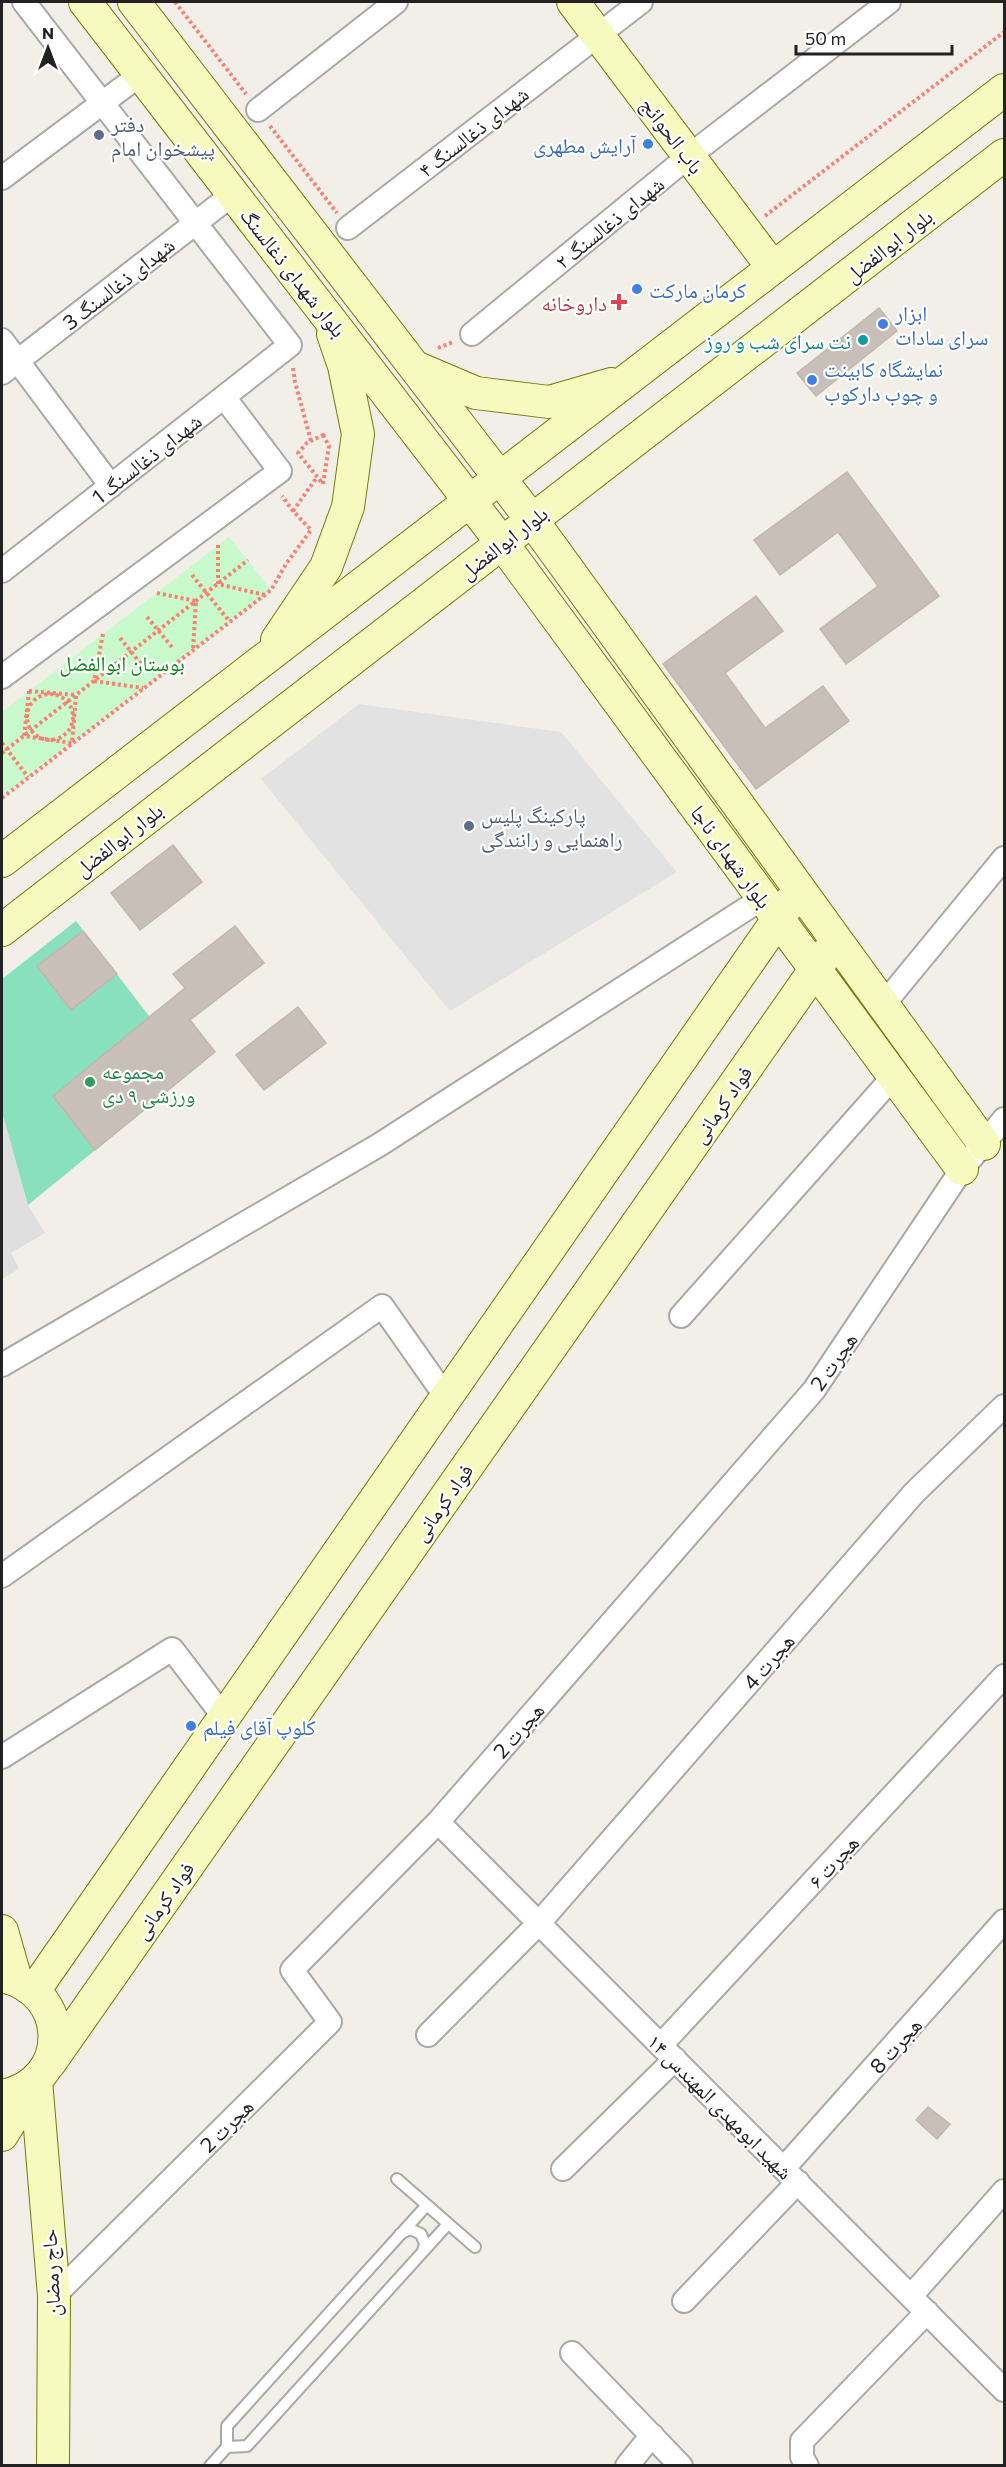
<svg xmlns="http://www.w3.org/2000/svg" width="1006" height="2467" viewBox="0 0 1006 2467" font-family="Commissioner,'Noto Naskh Arabic',sans-serif">
  <style>
    .residential { fill: #e0dfdf }
    .park { fill: #c8facc }
    .pitch { fill: #88e0be }
    .parking { fill: #e2e2e2 }
    .building { fill: #c7bfb8; stroke: #c4b6ab; stroke-width: 1.5 }
    .lines { fill: none; stroke-linecap: round; stroke-linejoin: round }
    .lane-casing { stroke: #a9a9a9; stroke-width: 14 }
    .street-casing { stroke: #a9a9a9; stroke-width: 26 }
    .secondary-casing { stroke: #707d05; stroke-width: 34 }
    .path { stroke: #fa8072; stroke-width: 4; stroke-dasharray: 3 3; stroke-linecap: butt }
    .lane { stroke: #fff; stroke-width: 10 }
    .street { stroke: #fff; stroke-width: 22 }
    .secondary { stroke: #f7fabf; stroke-width: 32 }
    .service-dot { fill: #5c6f8a; stroke: #fff; stroke-width: 2 }
    .shop-dot { fill: #3f7fe0; stroke: #fff; stroke-width: 2 }
    .health-dot { fill: #e0444e; stroke: #fff; stroke-width: 2 }
    .culture-dot { fill: #0f9aa8; stroke: #fff; stroke-width: 2 }
    .leisure-dot { fill: #2e9e5b; stroke: #fff; stroke-width: 2 }
    .labels { text-anchor: middle; dominant-baseline: central; stroke-width: 4.5; stroke-linejoin: round; paint-order: stroke }
    .service-label { font-size: 21px; fill: #4e5e75; stroke: #fff; text-anchor: start }
    .street-label { font-size: 21px; fill: #222; stroke: #fff }
    .shop-label { font-size: 21px; fill: #366cbe; stroke: #fff; text-anchor: start }
    .health-label { font-size: 21px; fill: #be3a42; stroke: #fff; text-anchor: end }
    .culture-label { font-size: 21px; fill: #0d838f; stroke: #fff; text-anchor: end }
    .park-label { font-size: 21px; fill: #0c8416; stroke: #fff }
    .leisure-label { font-size: 21px; fill: #27864d; stroke: #fff; text-anchor: start }
  </style>
  <rect width="100%" height="100%" fill="#f2efe9"/>
  <path class="residential" d="M2 1112 28 1205 45 1233 11 1253 19 1269 2 1279Z"/>
  <path class="park" d="M229 537 271 590 2 797V712Z"/>
  <path class="pitch" d="M76 921 149 1016 173 998 215 1052 28 1205 2 1112V979Z"/>
  <path class="parking" d="M359 704 561 732 677 872 450 1011 261 779Z"/>
  <path class="building" d="M879 308 897 331 816 396 797 373Z
    M847 472 939 596 846 664 820 629 878 586 838 532 780 575 754 540Z
    M756 596 783 631 725 673 765 728 823 686 849 721 756 789 663 664Z
    M173 845 202 882 140 930 111 893Z
    M235 926 264 963 190 1020 215 1052 95 1150 53 1096 185 988 173 974Z
    M83 931 117 974 71 1010 37 966Z
    M298 1007 326 1043 264 1090 236 1055Z
    M928 2107 950 2124 937 2139 916 2120Z"/>
  <g class="lines">
    <g class="lane-casing">
      <path id="lane" d="M397 2179 475 2247
        M400 2234 410 2229 421 2234 425 2244 423 2251
        M227 2447 247 2446 448 2224
        M210 2466 227 2447V2426L427 2205"/>
    </g>
    <g class="street-casing">
      <path id="street" d="M258 110 396 2
        M2 178 141 74
        M348 228 641 2
        M472 334 689 156 889 2
        M2 340 111 486
        M2 373 233 194
        M2 571 290 345 24 2
        M2 677 280 471 224 397
        M883 1005 1004 858
        M681 1316 894 1076
        M2 1365 379 1145 763 898
        M2 1576 382 1306 446 1397
        M2 1757 172 1649 224 1717
        M438 1822 1004 2390
        M428 2035 539 1923 914 1493 1004 1406
        M661 2045 1004 1676
        M784 2168 1004 1921
        M563 2169 675 2059
        M54 2296 330 2022 292 1970 438 1822 814 1390 962 1169 1004 1119
        M911 2296 1004 2191
        M684 2301 798 2182
        M572 2353 681 2466
        M627 2466 652 2435
        M807 2466 802 2457V2441L927 2312"/>
    </g>
    <g class="secondary-casing">
      <path id="secondary" d="M85 2 502 543 962 1169
        M134 2 532 520 984 1144
        M573 2 773 268
        M415 367 476 393 549 402 611 384
        M277 640 326 567 348 507 358 434 344 366 333 334
        M2 861 1004 90
        M2 930 1004 155
        M2 1931 16 1980
        M2 1976C72 1991 72 2083 2 2096
        M34 1991 790 902
        M49 2064 826 954
        M36 2080 54 2296 53 2466
        M2 2135 36 2080"/>
    </g>
    <path class="path" d="M175 2 246 94
      M270 126 337 213
      M765 216 1004 32
      M438 348 453 342
      M293 368 295 382 311 441
      M323 435 329 446 323 484 298 453 307 443Z
      M293 511 317 477
      M218 545V584L265 595
      M192 575 230 622
      M157 593 196 601 193 650
      M147 617 172 647
      M103 634 94 681 143 688
      M120 638 145 669
      M29 691 76 695 72 743 24 736Z
      M27 717a23 23 0 1 1 46 0a23 23 0 1 1-46 0Z
      M2 743 28 777
      M2 753 248 560
      M2 798 271 590 286 564 311 530 293 511 282 496"/>
    <use href="#lane" class="lane"/>
    <use href="#street" class="street"/>
    <use href="#secondary" class="secondary"/>
  </g>
  <g class="service-dot">
    <circle cx="99" cy="135" r="6"/>
    <circle cx="469" cy="826" r="6"/>
  </g>
  <g class="shop-dot">
    <circle cx="648" cy="144" r="6"/>
    <circle cx="637" cy="289" r="6"/>
    <circle cx="883" cy="324" r="6"/>
    <circle cx="812" cy="380" r="6"/>
    <circle cx="191" cy="1726" r="6"/>
  </g>
  <path class="health-dot" d="M616 293h6v6h6v6h-6v6h-6v-6h-6v-6h6z"/>
  <circle class="culture-dot" cx="863" cy="340" r="6"/>
  <circle class="leisure-dot" cx="90" cy="1082" r="6"/>
  <g class="labels">
    <g class="service-label">
      <text x="111" y="123">دفتر<tspan x="111" dy="24">پیشخوان امام</tspan></text>
      <text x="481" y="814">پارکینگ پلیس<tspan x="481" dy="24">راهنمایی و رانندگی</tspan></text>
    </g>
    <g class="street-label">
      <text transform="translate(473 131) rotate(-38)">شهدای ذغالسنگ ۴</text>
      <text transform="translate(673 135) rotate(53)">باب الحوائج</text>
      <text transform="translate(609 222) rotate(-39)">شهدای ذغالسنگ ۲</text>
      <text transform="translate(888 245) rotate(-38)">بلوار ابوالفضل</text>
      <text transform="translate(294 272) rotate(52)">بلوار شهدای ذغالسنگ</text>
      <text transform="translate(118 283) rotate(-38)">شهدای ذغالسنگ 3</text>
      <text transform="translate(146 458) rotate(-38)">شهدای ذغالسنگ 1</text>
      <text transform="translate(503 542) rotate(-38)">بلوار ابوالفضل</text>
      <text transform="translate(118 839) rotate(-38)">بلوار ابوالفضل</text>
      <text transform="translate(732 856) rotate(54)">بلوار شهدای ناجا</text>
      <text transform="translate(721 1104) rotate(-55)">فواد کرمانی</text>
      <text transform="translate(833 1361) rotate(-55)">هجرت 2</text>
      <text transform="translate(442 1502) rotate(-55)">فواد کرمانی</text>
      <text transform="translate(768 1661) rotate(-49)">هجرت 4</text>
      <text transform="translate(518 1730) rotate(-49)">هجرت 2</text>
      <text transform="translate(833 1861) rotate(-47)">هجرت ۶</text>
      <text transform="translate(163 1900) rotate(-55)">فواد کرمانی</text>
      <text transform="translate(895 2045) rotate(-48)">هجرت 8</text>
      <text transform="translate(721 2106) rotate(45)">شهید ابومهدی المهندس ۱۴</text>
      <text transform="translate(226 2125) rotate(-45)">هجرت 2</text>
      <text transform="translate(50 2273) rotate(-93)">حاج رمضان</text>
    </g>
    <g class="shop-label">
      <text x="636" y="144" text-anchor="end">آرایش مطهری</text>
      <text x="649" y="289">کرمان مارکت</text>
      <text x="895" y="312">ابزار<tspan x="895" dy="24">سرای سادات</tspan></text>
      <text x="824" y="368">نمایشگاه کابینت<tspan x="824" dy="24">و چوب دارکوب</tspan></text>
      <text x="203" y="1726">کلوپ آقای فیلم</text>
    </g>
    <g class="health-label">
      <text x="607" y="302">داروخانه</text>
    </g>
    <g class="culture-label">
      <text x="851" y="340">نت سرای شب و روز</text>
    </g>
    <g class="park-label">
      <text x="122" y="662">بوستان ابوالفضل</text>
    </g>
    <g class="leisure-label">
      <text x="102" y="1070">مجموعه<tspan x="102" dy="24">ورزشی ۹ دی</tspan></text>
    </g>
  </g>
  <rect width="1006" height="2467" fill="none" stroke="#222222" stroke-width="6"/>
  <g transform="translate(48 48)" stroke="#ffffff" stroke-width="4.5" paint-order="stroke">
  <path d="M0-4.5L10 22L0 15L-10 22Z" fill="#222222"/>
  <text y="-9" font-size="16" font-weight="bold" text-anchor="middle" fill="#222222">N</text>
  </g>
  <path d="M796 45v9h156v-9" fill="none" stroke="#222222" stroke-width="3"/>
  <text x="805" y="45" font-size="18" fill="#222222" stroke="#ffffff" stroke-width="4.5" paint-order="stroke">50 m</text>
</svg>
